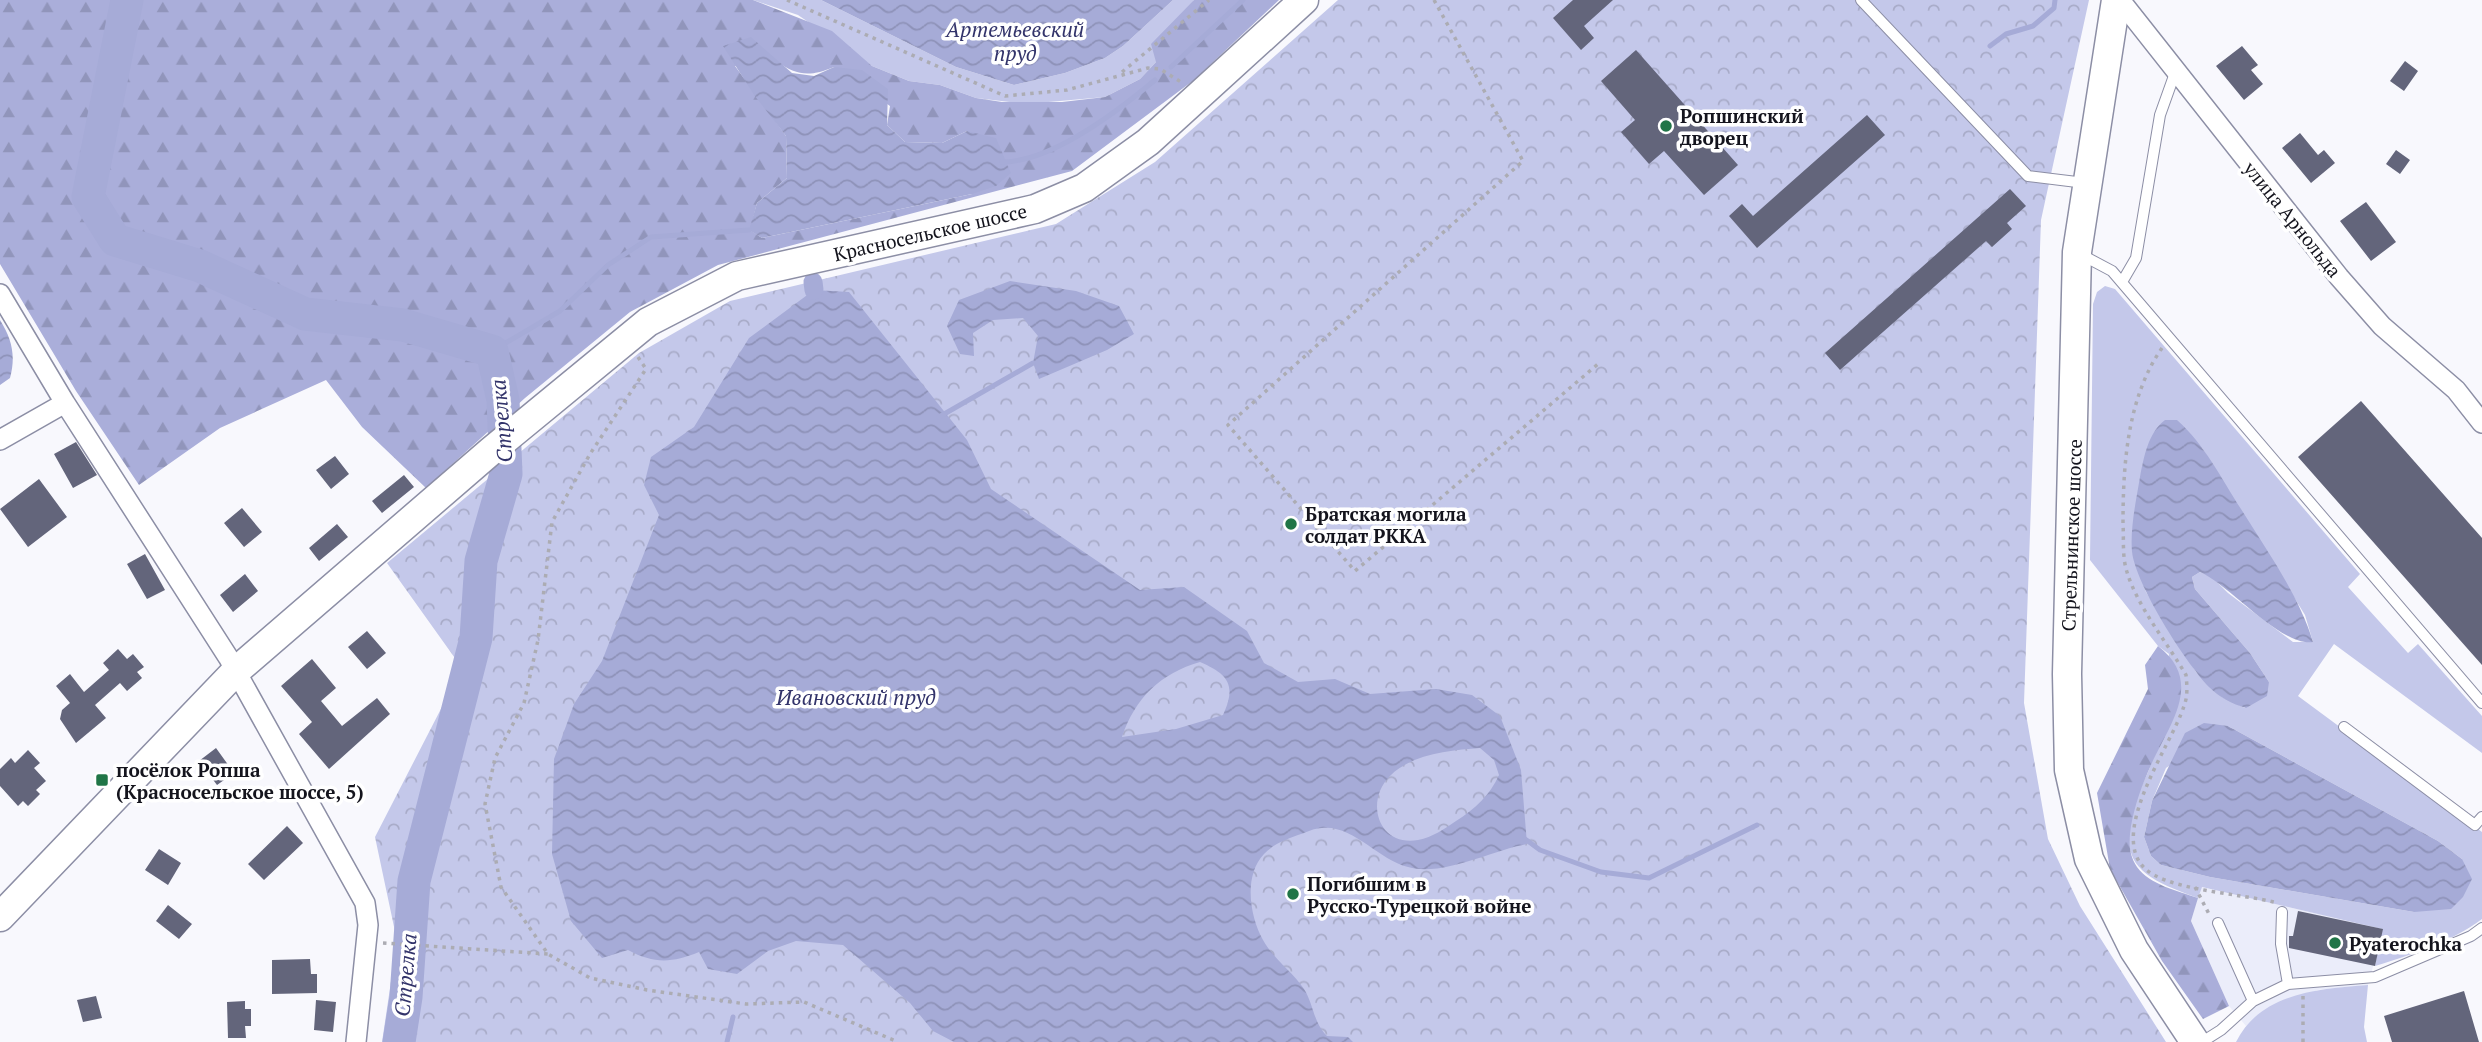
<svg xmlns="http://www.w3.org/2000/svg" width="2482" height="1042" viewBox="0 0 2482 1042" font-family="'PT Serif',serif">
  <style>
    .built { fill: #ebedfa }
    .green { fill: #c4c8ea; fill-rule: evenodd }
    .forest { fill: url(#forest-firs); fill-rule: evenodd }
    .park { fill: url(#park-crowns) }
    .water { fill: url(#water-waves); fill-rule: evenodd }
    .lines { fill: none; stroke-linecap: round; stroke-linejoin: round }
    .stream { stroke: #a6abd7; stroke-width: 5 }
    .canal { stroke: #a6abd7; stroke-width: 19 }
    .river { stroke: #a6abd7; stroke-width: 33 }
    .building { fill: #63657b }
    .service-casing { stroke: #8c8ea5; stroke-width: 12 }
    .minor-casing { stroke: #8c8ea5; stroke-width: 22 }
    .secondary-casing { stroke: #8c8ea5; stroke-width: 31 }
    .path { stroke: #acacb3; stroke-width: 3.5; stroke-dasharray: 3.5 5; stroke-linecap: butt }
    .service { stroke: #fff; stroke-width: 10 }
    .minor { stroke: #fff; stroke-width: 19 }
    .secondary { stroke: #fff; stroke-width: 28 }
    .poi-dot { fill: #207547; stroke: #fff; stroke-width: 2.5 }
    .labels { text-anchor: middle; dominant-baseline: central; stroke-width: 7; stroke-linejoin: round; paint-order: stroke }
    .poi-label { font-size: 19px; font-weight: bold; fill: #14141d; stroke: #fff; text-anchor: start }
    .street-label { font-size: 19px; fill: #14141d; stroke: #fff }
    .water-label { font-size: 21px; font-style: italic; fill: #32336a; stroke: #fff }
  </style>
  <defs>
    <pattern id="forest-firs" width="22" height="20" patternUnits="userSpaceOnUse" patternTransform="scale(1.75)"><rect width="22" height="20" fill="#aaaeda"/><path d="M5 1l3.5 6h-7zM16 11l3.5 6h-7z" fill="#9195bb"/></pattern>
    <pattern id="park-crowns" width="20" height="18" patternUnits="userSpaceOnUse" patternTransform="scale(1.75)"><rect width="20" height="18" fill="#c4c8ea"/><path d="M2 6a3 3 0 1 1 6 0M12 15a3 3 0 1 1 6 0" fill="none" stroke="#a8abc8"/></pattern>
    <pattern id="water-waves" width="16" height="10" patternUnits="userSpaceOnUse" patternTransform="scale(1.75)"><rect width="16" height="10" fill="#a6abd7"/><path d="M0 5q4-4 8 0t8 0" fill="none" stroke="#8e92b8"/></pattern>
  </defs>
  <rect width="100%" height="100%" fill="#f8f8fd"/>
  <path class="built" d="M2201 887 2383 929 2368 985 2317 990 2246 1026 2229 1006 2191 921Z"/>
  <path class="green" d="M753 0H821L956 67 1014 85 1065 73 1105 58 1123 46 1173 0H1194L1156 62 1140 79 1105 97 1026 104 976 98 940 85 909 81 872 66 798 15Z
    M2105 286 2115 289 2360 574 2348 587 2408 653 2418 644 2482 716V753L2334 644 2298 696 2482 832V919C2451 942 2411 955 2375 966L2382 929 2202 887 2198 898C2134 875 2114 861 2140 790 2144 780 2150 770 2152 760 2160 726 2164 689 2169 654L2158 646 2090 560 2093 304 2097 292ZM2202 448 2305 615 2313 642H2293L2228 593 2213 578 2200 572 2192 577 2195 589 2250 653 2269 682 2245 708 2222 697 2196 672 2146 592 2132 551 2143 463ZM2228 726 2438 841 2462 859 2414 912 2210 877 2161 865 2151 856 2144 837 2152 801 2166 768Z
    M2368 985 2364 1027 2367 1042H2236C2261 992 2319 989 2368 985Z"/>
  <path class="forest" d="M0 0H753L832 31 872 66 909 81 940 85 976 98 1002 102H1062L1105 97 1140 79 1156 62 1151 44 1194 0H1279L1194 80 1072 171 718 265 630 312 525 398 426 488 362 427 326 380 220 428 139 485 76 391 0 264ZM776 61C797 76 810 77 834 67L890 106 887 125 905 142 942 143 967 131 972 194 762 238 750 230 757 203 787 178 786 136 735 66Z
    M2158 646C2205 682 2169 725 2151 765 2142 785 2135 804 2131 826 2129 840 2128 854 2137 867 2150 885 2178 891 2198 898L2191 921 2229 1006 2203 1019 2162 961 2110 869 2097 793 2148 689 2145 665Z"/>
  <path class="park" d="M1338 0H2089L2041 220 2024 703 2048 839 2080 906 2166 1042H382L397 941 375 837 462 668 387 563 639 353 730 301 1056 224 1155 162Z"/>
  <path class="water" d="M821 0H1173L1123 46 1105 58 1065 73 1014 85 956 67Z
    M751 37 792 73 814 76 834 67 862 70 888 89 887 125 905 142 942 143 967 131 996 138 1011 173 996 186 972 194 762 238 749 230 757 203 787 178 786 136 754 95 723 46Z
    M1010 281 1076 291 1119 306 1134 334 1107 350 1039 379 1033 363 1038 336 1023 318 993 320 973 333 974 356 960 354 947 326 959 300Z
    M814 290 849 292 967 440 991 489 1140 590 1184 587 1247 631 1264 663 1298 682 1335 679 1370 694 1436 689 1472 695 1500 716 1521 770 1527 844C1492 850 1443 877 1408 867 1378 860 1354 825 1322 828 1315 828 1307 832 1301 834 1289 838 1273 844 1264 854 1243 876 1250 917 1263 940 1274 960 1292 971 1304 989 1314 1005 1313 1022 1327 1036L1348 1037 1353 1042H954L933 1031 910 1003 843 945 796 941 768 951 737 974 708 969 699 952C672 963 654 964 628 950L602 958 571 921 552 854 554 759 574 704 602 661 659 515 644 485 651 457 694 427 749 338ZM1200 662C1228 674 1237 685 1223 715L1176 729 1122 737C1135 698 1161 673 1200 662ZM1480 748 1494 760 1499 775C1490 795 1475 809 1456 821 1444 829 1433 837 1418 840 1379 847 1364 802 1390 776 1411 754 1451 750 1480 748Z
    M0 320C12 339 16 356 10 378L0 385Z
    M2165 420H2177C2205 445 2221 478 2241 509 2267 551 2299 595 2313 642 2281 647 2230 585 2200 572L2192 577 2195 589 2250 653 2269 682 2267 696 2246 708C2232 704 2219 697 2209 687 2185 662 2136 585 2132 552 2130 528 2136 501 2140 477 2144 457 2148 433 2165 420Z
    M2204 723 2228 726 2438 841 2462 859 2472 879 2463 897 2451 909 2414 912 2210 877 2161 865 2151 856 2144 837 2152 801 2185 733Z"/>
  <g class="lines">
    <path class="stream" d="M1990 46 2006 34 2033 26 2054 8 2055 0
      M1171 67 1243 0
      M1002 162C1052 162 1118 111 1155 80
      M492 351 560 311 608 265 651 237 749 230
      M939 417 1033 363
      M1525 839 1540 850 1601 872 1649 878 1757 825
      M727 1042 733 1017"/>
    <path class="canal" d="M813 282 814 290"/>
    <path class="river" d="M127 0 88 197 115 240 200 266 305 314 403 325 492 351 503 400 506 474 481 561 476 638 414 881 406 997 399 1042"/>
  </g>
  <path class="building" d="M1573 0H1613L1584 26 1594 38 1581 50 1553 18Z
    M2242 46 2258 65 2251 70 2263 84 2244 100 2216 66Z
    M1636 50 1738 165 1704 195 1664 151 1649 164 1621 132 1635 120 1601 81Z
    M2405 61 2418 71 2404 91 2390 81Z
    M1867 115 1885 135 1757 248 1729 216 1742 204 1753 216Z
    M2300 133 2318 155 2324 150 2335 163 2311 183 2282 148Z
    M2396 150 2410 160 2400 174 2386 164Z
    M2010 189 2026 206 2007 223 2012 229 1992 247 1986 241 1840 370 1825 353Z
    M2366 202 2396 242 2371 261 2340 221Z
    M2361 401 2482 538V665L2298 457Z
    M76 442 97 475 73 488 54 454Z
    M335 456 349 474 331 489 316 470Z
    M404 475 414 487 382 513 372 501Z
    M39 479 67 517 28 547 0 509Z
    M242 508 262 532 244 547 224 523Z
    M337 524 348 537 319 561 309 548Z
    M145 554 165 590 147 599 127 564Z
    M245 574 258 591 233 612 220 595Z
    M367 631 386 653 367 669 348 647Z
    M118 649 127 659 133 654 144 667 137 672 142 678 127 691 120 683 95 705 106 718 76 743 60 719 62 710 70 703 56 686 70 674 84 692 109 670 103 663Z
    M312 659 336 688 321 701 342 726 377 698 390 714 329 769 299 734 312 722 281 686Z
    M216 748 234 773 217 785 199 761Z
    M28 750 40 763 34 768 46 781 36 790 40 794 28 806 23 801 18 806 0 786V769L11 758 15 763Z
    M287 826 303 843 264 880 248 864Z
    M159 849 181 863 168 885 145 870Z
    M168 905 192 924 179 939 156 921Z
    M2298 911 2383 929 2375 966 2289 948V936H2293Z
    M310 959 311 974H317V993L272 994V960Z
    M2464 991 2479 1042H2392L2384 1016Z
    M96 996 102 1018 83 1022 77 1000Z
    M316 1000 336 1002 333 1032 314 1030Z
    M245 1001V1009H251V1026H245L246 1038H228L227 1002Z"/>
  <g class="lines">
    <g class="service-casing">
      <path id="service" d="M1861 0 2028 176 2085 183
        M2080 254 2112 271 2482 703
        M2122 282 2136 258 2160 115 2175 73
        M2344 727 2475 825 2482 817
        M2282 912 2281 944 2288 984
        M2218 923 2253 1001
        M2202 1042 2221 1030 2253 1001 2288 984 2375 977 2471 936 2482 928"/>
    </g>
    <g class="minor-casing">
      <path id="minor" d="M2120 0 2339 277 2382 326 2456 390 2482 423
        M0 294 65 403 228 657 365 903 368 925 356 1042
        M0 440 65 403"/>
    </g>
    <g class="secondary-casing">
      <path id="secondary" d="M2116 0 2077 252 2067 674 2069 770 2089 859 2134 950 2195 1042
        M0 917 236 671 491 451 648 322 737 276 1035 209 1084 188 1148 142 1304 0"/>
    </g>
    <path class="path" d="M787 0 1005 96 1067 90 1148 68 1160 69 1181 82
      M1434 0 1523 161 1228 425 1355 571 1598 364
      M1122 72 1209 0
      M2162 348C2127 398 2123 465 2123 524 2124 540 2122 557 2127 572 2137 606 2168 644 2186 675 2187 685 2188 696 2184 706 2172 745 2098 845 2154 875 2184 891 2240 894 2274 902
      M638 357 646 369 590 454 552 522 538 640 524 703 495 758 485 804 501 887 548 954 590 978 647 990 746 1004 804 1002 898 1042
      M2195 887 2209 914
      M383 943 548 954
      M2303 1042V996"/>
    <use href="#service" class="service"/>
    <use href="#minor" class="minor"/>
    <use href="#secondary" class="secondary"/>
  </g>
  <g class="poi-dot">
    <circle cx="1666" cy="126" r="7"/>
    <circle cx="1291" cy="524" r="7"/>
    <rect x="95" y="773" width="14" height="14" rx="3.5"/>
    <circle cx="1293" cy="894" r="7"/>
    <circle cx="2335" cy="943" r="7"/>
  </g>
  <g class="labels">
    <g class="poi-label">
      <text x="1680" y="115">Ропшинский<tspan x="1680" dy="22">дворец</tspan></text>
      <text x="1305" y="513">Братская могила<tspan x="1305" dy="22">солдат РККА</tspan></text>
      <text x="116" y="769">посёлок Ропша<tspan x="116" dy="22">(Красносельское шоссе, 5)</tspan></text>
      <text x="1307" y="883">Погибшим в<tspan x="1307" dy="22">Русско-Турецкой войне</tspan></text>
      <text x="2349" y="943">Pyaterochka</text>
    </g>
    <g class="street-label">
      <text transform="translate(2293 219) rotate(51)">улица Арнольда</text>
      <text transform="translate(930 232) rotate(-13)">Красносельское шоссе</text>
      <text transform="translate(2071 535) rotate(-88)">Стрельнинское шоссе</text>
    </g>
    <g class="water-label">
      <text x="1015" y="29">Артемьевский<tspan x="1015" dy="24">пруд</tspan></text>
      <text transform="translate(501 421) rotate(-95)">Стрелка</text>
      <text x="856" y="697">Ивановский пруд</text>
      <text transform="translate(405 975) rotate(-85)">Стрелка</text>
    </g>
  </g>
</svg>
